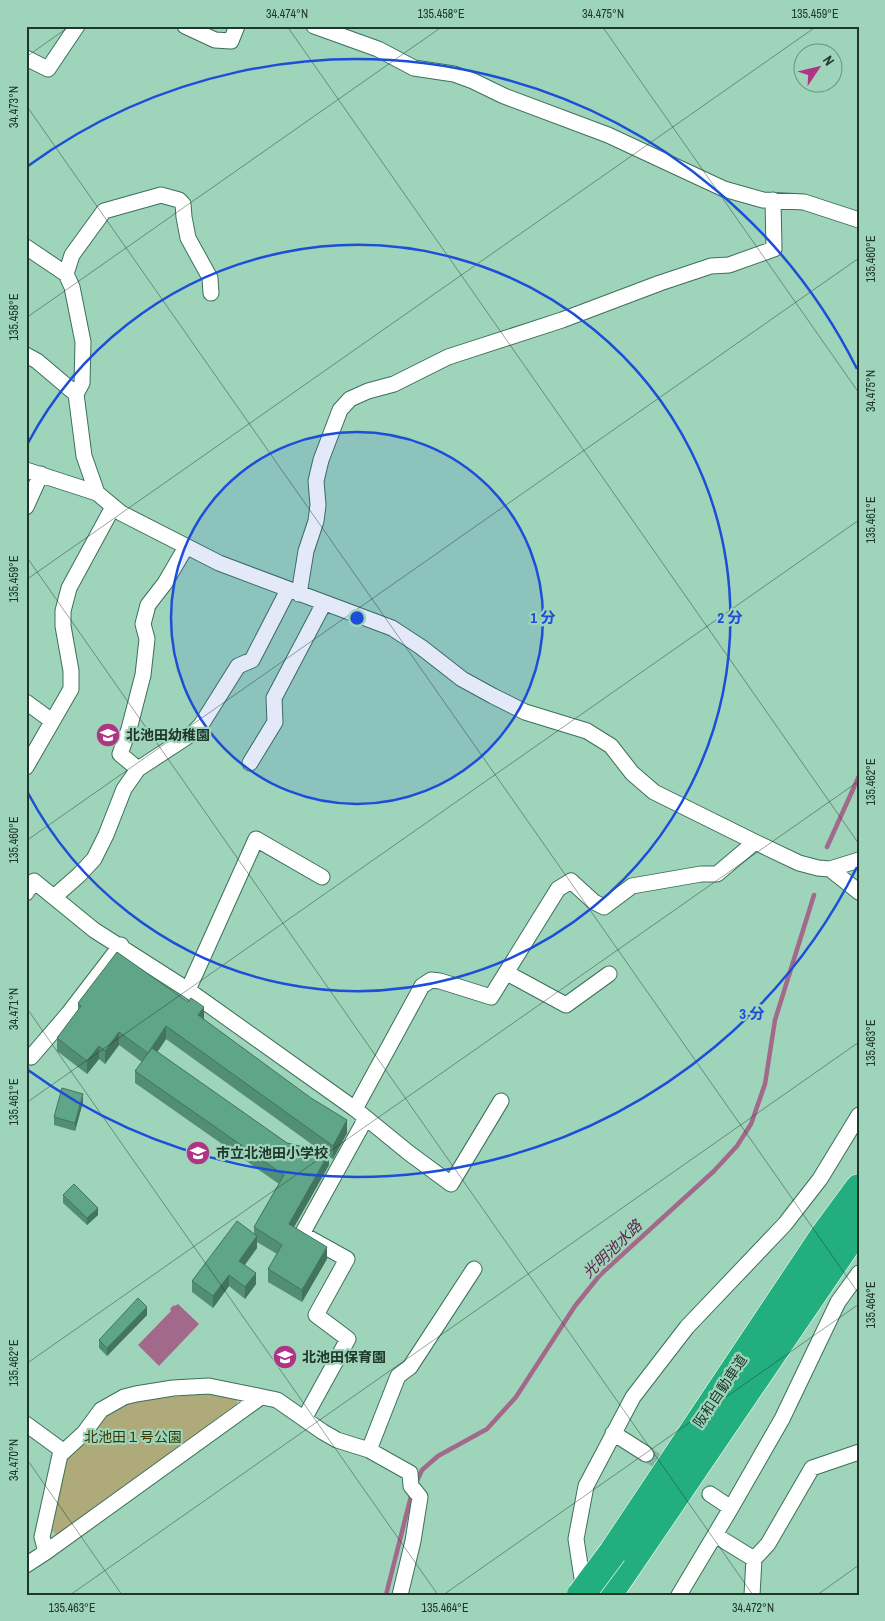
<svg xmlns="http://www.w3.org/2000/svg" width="885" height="1621" viewBox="0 0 885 1621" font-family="'Archivo Narrow','Noto Sans JP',sans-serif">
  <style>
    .green { fill: #aeaa7a }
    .water { fill: #a2698a }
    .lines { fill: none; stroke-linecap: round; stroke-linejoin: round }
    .stream { stroke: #a2698a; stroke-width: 4.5 }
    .street-tunnel { stroke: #84b49e; stroke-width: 15; stroke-dasharray: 15 8; stroke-linecap: butt }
    .street-casing { stroke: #3b705a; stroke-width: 17 }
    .highway-casing { stroke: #fff; stroke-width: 29 }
    .street { stroke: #fff; stroke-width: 15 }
    .highway { stroke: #23ae80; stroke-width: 28 }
    .highway-bridge-casing { stroke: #fff; stroke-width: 29; stroke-linecap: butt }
    .highway-bridge { stroke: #23ae80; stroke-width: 28 }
    .wall { fill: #528e74; fill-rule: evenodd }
    .shaded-wall { fill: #42745e }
    .building { fill: #5fa587; stroke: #42745e }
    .ticks { fill: none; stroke: #20362c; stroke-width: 1; stroke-opacity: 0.45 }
    .ring { fill: none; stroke: #1d4ed8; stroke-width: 2.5 }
    .labels { text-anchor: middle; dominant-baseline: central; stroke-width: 4.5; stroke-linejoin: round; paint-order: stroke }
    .poi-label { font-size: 14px; font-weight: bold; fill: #20362c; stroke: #9dd4ba; text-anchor: start }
    .street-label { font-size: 14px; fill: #20362c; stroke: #9dd4ba }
    .park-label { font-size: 14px; fill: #3c3803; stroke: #9dd4ba }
    .water-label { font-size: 15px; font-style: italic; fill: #601947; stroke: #9dd4ba }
    .centre { fill: #1d4ed8; stroke: #9dd4ba; stroke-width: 2.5 }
    .ring-label { font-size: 15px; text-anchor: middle; font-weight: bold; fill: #1d4ed8; stroke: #9dd4ba; stroke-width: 4.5; stroke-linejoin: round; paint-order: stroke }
    .neatline { fill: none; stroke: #20362c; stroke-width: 2 }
    .ticks-label { font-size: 12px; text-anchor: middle; fill: #20362c }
  </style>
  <rect width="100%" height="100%" fill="#9dd4ba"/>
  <path class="green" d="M207 1394 237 1397V1404L57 1535 51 1530 66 1459 110 1411 129 1400Z"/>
  <path class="water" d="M178 1304 199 1324 159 1366 138 1345 171 1311 170 1309 174 1305 175 1306Z"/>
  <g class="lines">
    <path class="stream" d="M827 847 859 776
      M416 1483 422 1470 438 1456 487 1429 516 1397 575 1306 600 1275 714 1171 737 1146 751 1124 765 1084 775 1020 814 895
      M386 1595 412 1492"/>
    <path class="street-tunnel" d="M646 1454 710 1494"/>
    <g class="street-casing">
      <path id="street" d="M185 26 215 40 231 41 237 26
        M314 26 378 49 414 68 454 74 473 81 504 96 608 135 724 189 763 200 804 202 859 220
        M26 58 48 69 77 26
        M26 247 66 274 72 287 83 342 82 383 76 394
        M66 274 72 255 104 211 161 195 179 200 183 204 184 217 188 238 210 278 211 293
        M26 355 37 361 76 394 84 456 97 493
        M26 470 97 493 121 513 219 563 392 628 421 647 462 679 493 696 525 712 587 731 611 746 632 773 654 792 755 842 799 863 818 868 830 869 859 860
        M26 507 41 474
        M299 594 306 551 316 521 318 505 316 481 321 460 340 410 350 399 368 391 394 384 448 357 562 320 660 283 711 266 729 265 774 249 773 200
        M26 702 52 721
        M250 763 275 722 274 698 324 603
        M26 767 71 689V671L63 626V611L69 588 113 507
        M138 769 120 754 129 729 143 675 147 639 143 624 148 605 165 583 186 547
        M830 869 859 892
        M26 893 34 881 94 930 188 990 355 1109 409 1153 451 1184 501 1101
        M54 897 79 875 94 859 106 835 124 789 138 769 193 733 201 725 238 666 252 660 288 590
        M507 973 566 1005 609 974
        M188 990 256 839 322 877
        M26 1055 31 1057 68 1014 121 945
        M355 1109 422 986 431 980 440 981 491 997 558 889 571 881 594 902 604 907 632 886 701 874H717L755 842
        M304 1419 348 1339 316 1315 347 1259 302 1234 366 1118
        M26 1424 63 1451
        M613 1433 646 1454
        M369 1450 398 1376 410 1367 474 1269
        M710 1494 731 1508
        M715 1535 754 1559 768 1544 812 1468 859 1452
        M46 1552 42 1537 60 1455 84 1433 101 1410 124 1397 136 1394 173 1388 209 1386 277 1400 323 1432 337 1440 369 1450 410 1473 411 1486 420 1497 413 1541 400 1595
        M26 1565 46 1552 261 1397
        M584 1591 576 1539 586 1486 633 1397 687 1327 785 1224 820 1179 859 1115
        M679 1595 731 1508 782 1419 838 1302 859 1273
        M752 1595 754 1559"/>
    </g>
    <g class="highway-casing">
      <path id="highway" d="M613 1552 823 1237 859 1188
        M608 1595 859 1226"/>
    </g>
    <use href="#street" class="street"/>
    <use href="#highway" class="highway"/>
    <g class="highway-bridge-casing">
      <path id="highway-bridge" d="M581 1595 613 1552"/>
    </g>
    <use href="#highway-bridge" class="highway-bridge"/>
  </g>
  <path class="wall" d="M78 1003 204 1019 347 1133 333 1159 329 1157V1165L294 1227 327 1259 302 1302 268 1282V1269L277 1254 257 1242V1248L245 1265 256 1284 245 1299 229 1286 213 1308 192 1292V1281L254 1234V1227L279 1184 135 1083V1071L142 1062 119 1045 105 1064 99 1059 87 1074 57 1051V1038L78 1010ZM166 1039 321 1151 287 1143 157 1052Z
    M83 1102 75 1131 54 1125V1117Z
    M63 1195 98 1215 87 1225 63 1203Z
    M147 1315 107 1356 99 1348V1340Z"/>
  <path class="shaded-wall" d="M204 1007V1020L198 1015Z
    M166 1026V1039L148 1066V1053Z
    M119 1032V1045L105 1064V1051Z
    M99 1046V1059L87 1074V1061Z
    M83 1094V1102L75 1131V1123Z
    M347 1120V1133L333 1159V1146Z
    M329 1153V1165L289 1236V1224Z
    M98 1208V1215L87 1225V1218Z
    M257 1236V1248L239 1272V1261Z
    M327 1247V1259L302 1302V1290Z
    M256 1273V1284L245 1299V1287Z
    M229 1275V1286L213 1308V1296Z
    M147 1307V1315L107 1356V1348Z"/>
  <path class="building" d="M117 952 188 1002 191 998 204 1007 198 1015 311 1098 347 1120 333 1146 166 1026 148 1053 119 1032 105 1051 99 1046 87 1061 57 1038 81 1006 78 1003Z
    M152 1048 287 1143 329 1153 289 1224 327 1247 302 1290 268 1269 282 1245 254 1227 284 1175 135 1071Z
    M62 1088 83 1094 75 1123 54 1117Z
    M74 1184 98 1208 87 1218 63 1195Z
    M237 1221 257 1236 239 1261 256 1273 245 1287 229 1275 213 1296 192 1281Z
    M138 1298 147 1307 107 1348 99 1340Z"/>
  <path class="ticks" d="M287 26 859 844M602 26 859 393M26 57 70 26M26 105 859 1294M26 318 443 26M26 556 753 1595M26 580 817 26M26 841 859 258M26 1007 438 1595M26 1103 859 520M26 1364 859 781M26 1458 122 1595M70 1595 859 1042M443 1595 859 1304M817 1595 859 1565"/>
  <circle cx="357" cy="618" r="186" fill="#1d4ed8" fill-opacity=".12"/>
  <g class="ring">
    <circle cx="357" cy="618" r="186"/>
    <path d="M28 443A373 373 0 1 1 28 793"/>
    <path d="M857 867A559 559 0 0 1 28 1070M28 166A559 559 0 0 1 857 369"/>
  </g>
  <defs>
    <g id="school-disc" transform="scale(1.25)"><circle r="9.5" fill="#b03485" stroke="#9dd4ba"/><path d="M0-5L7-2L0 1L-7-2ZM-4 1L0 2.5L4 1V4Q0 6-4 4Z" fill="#fff"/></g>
  </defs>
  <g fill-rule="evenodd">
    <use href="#school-disc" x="108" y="735"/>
    <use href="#school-disc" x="198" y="1153"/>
    <use href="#school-disc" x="285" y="1357"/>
  </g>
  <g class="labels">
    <g class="poi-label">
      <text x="126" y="735">北池田幼稚園</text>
      <text x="216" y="1153">市立北池田小学校</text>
      <text x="302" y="1357">北池田保育園</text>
    </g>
    <g class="street-label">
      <text transform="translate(720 1391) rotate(-56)">阪和自動車道</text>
    </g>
    <g class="park-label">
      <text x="133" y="1437">北池田１号公園</text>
    </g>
    <g class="water-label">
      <text transform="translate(612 1249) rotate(-44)">光明池水路</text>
    </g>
  </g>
  <circle cx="357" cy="618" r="8" class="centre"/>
  <g class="ring-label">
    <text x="543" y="623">1 分</text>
    <text x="730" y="623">2 分</text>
    <text x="752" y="1019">3 分</text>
  </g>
  <rect width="885" height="1621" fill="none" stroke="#9dd4ba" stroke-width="55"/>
  <g transform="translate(818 68) rotate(55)"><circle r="24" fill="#9dd4ba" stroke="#6b9581"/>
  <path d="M0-4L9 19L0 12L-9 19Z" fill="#b03485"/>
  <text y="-8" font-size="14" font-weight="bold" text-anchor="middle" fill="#20362c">N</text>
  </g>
  <rect x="28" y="28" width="830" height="1566" class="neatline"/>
  <g class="ticks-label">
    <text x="287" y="18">34.474°N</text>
    <text x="441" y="18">135.458°E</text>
    <text x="603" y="18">34.475°N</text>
    <text x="815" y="18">135.459°E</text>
    <text transform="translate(14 107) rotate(-90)" y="4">34.473°N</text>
    <text transform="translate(871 259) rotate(-90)" y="4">135.460°E</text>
    <text transform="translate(14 317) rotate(-90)" y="4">135.458°E</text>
    <text transform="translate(871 391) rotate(-90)" y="4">34.475°N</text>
    <text transform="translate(871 520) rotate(-90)" y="4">135.461°E</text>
    <text transform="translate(14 579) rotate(-90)" y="4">135.459°E</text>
    <text transform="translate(871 782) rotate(-90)" y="4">135.462°E</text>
    <text transform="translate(14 840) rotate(-90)" y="4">135.460°E</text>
    <text transform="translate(14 1009) rotate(-90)" y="4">34.471°N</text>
    <text transform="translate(871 1043) rotate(-90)" y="4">135.463°E</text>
    <text transform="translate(14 1102) rotate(-90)" y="4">135.461°E</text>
    <text transform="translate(871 1305) rotate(-90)" y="4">135.464°E</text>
    <text transform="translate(14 1363) rotate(-90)" y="4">135.462°E</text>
    <text transform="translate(14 1460) rotate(-90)" y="4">34.470°N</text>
    <text x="72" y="1612">135.463°E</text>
    <text x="445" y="1612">135.464°E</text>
    <text x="753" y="1612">34.472°N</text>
  </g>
</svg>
